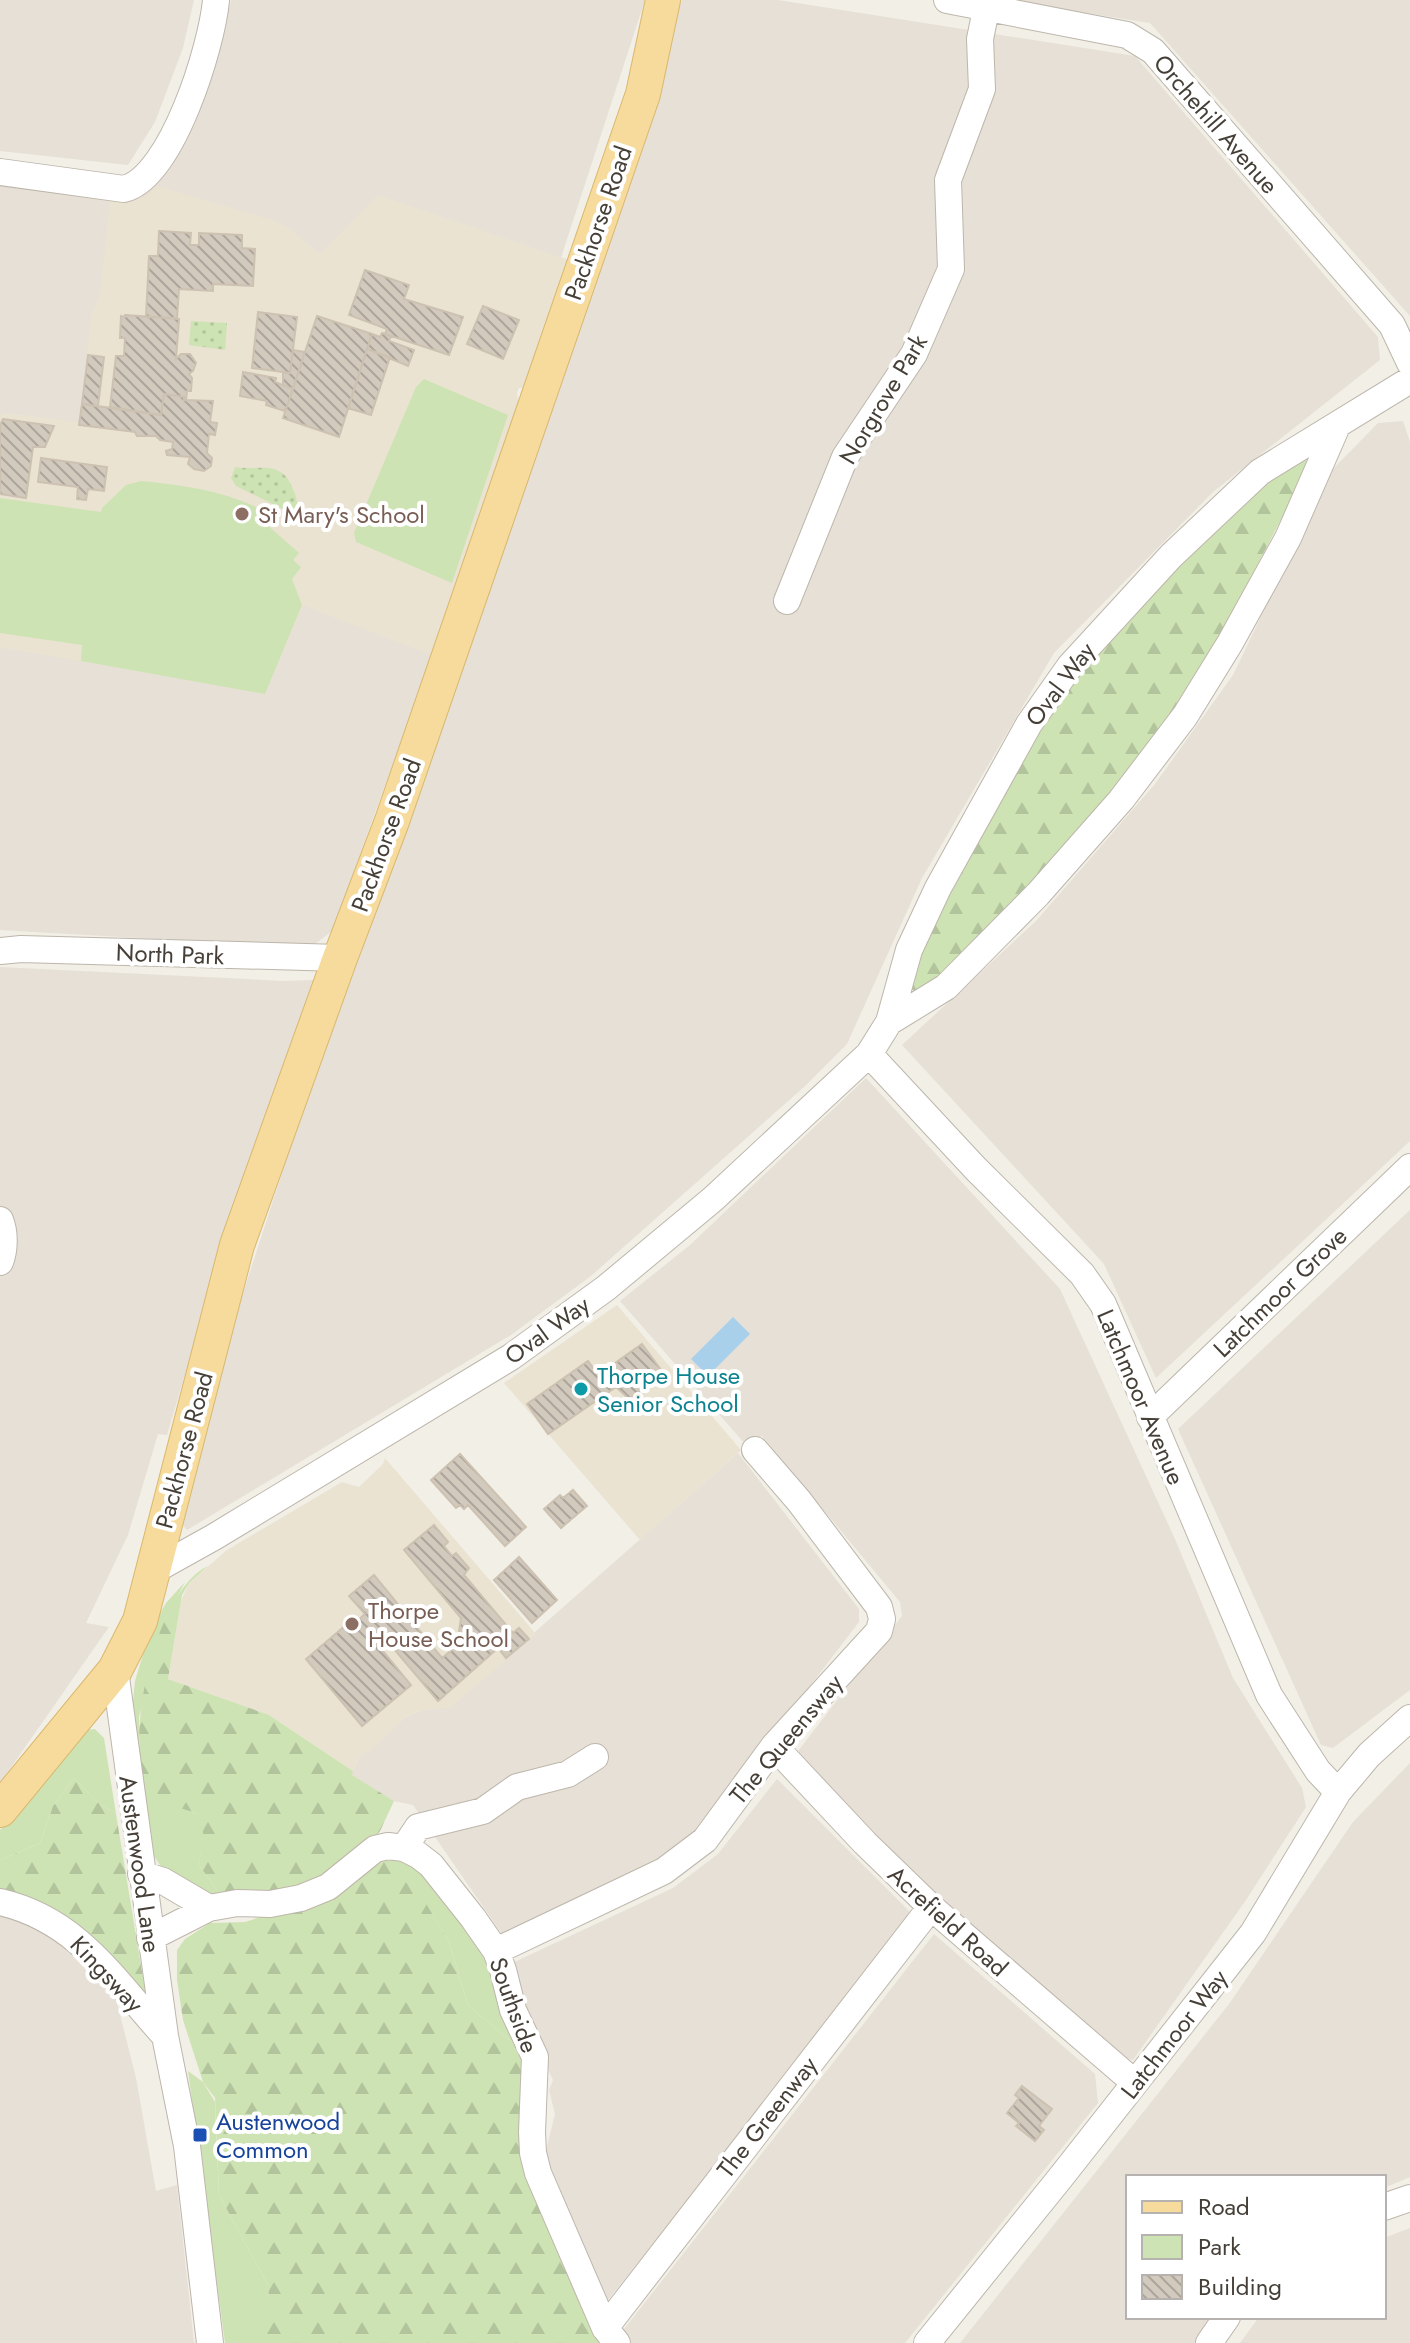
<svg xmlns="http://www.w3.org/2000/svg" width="1410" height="2343" viewBox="0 0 1410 2343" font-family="Jost,sans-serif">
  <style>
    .residential { fill: #e6e0d6 }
    .education { fill: #eae3d2 }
    .green { fill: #cee3b3 }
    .forest { fill: url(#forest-firs) }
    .garden { fill: url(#garden-dots) }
    .water { fill: #a8d0ea }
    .building { fill: url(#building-back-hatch); stroke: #cdc2b1; stroke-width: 2 }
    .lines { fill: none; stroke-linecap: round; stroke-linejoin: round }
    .minor-casing { stroke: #bdb6ab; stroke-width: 28 }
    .major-casing { stroke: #d9b86e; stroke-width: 36 }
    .minor { stroke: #fff; stroke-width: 26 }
    .major { stroke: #f6db9d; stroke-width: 34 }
    .education-dot { fill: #8d6e63; stroke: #fff; stroke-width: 3 }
    .culture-dot { fill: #0f9aa8; stroke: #fff; stroke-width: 3 }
    .transit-dot { fill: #1a4fb4; stroke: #fff; stroke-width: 3 }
    .labels { text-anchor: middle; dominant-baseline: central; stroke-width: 8; stroke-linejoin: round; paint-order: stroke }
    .street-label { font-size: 24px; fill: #453f37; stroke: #fff }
    .education-label { font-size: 24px; fill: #785e54; stroke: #fff; text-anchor: start }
    .culture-label { font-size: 24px; fill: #0d838f; stroke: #fff; text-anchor: start }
    .transit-label { font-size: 24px; fill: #164399; stroke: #fff; text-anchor: start }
  </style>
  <defs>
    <pattern id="forest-firs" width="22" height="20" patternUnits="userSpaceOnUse" patternTransform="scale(2)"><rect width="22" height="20" fill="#cee3b3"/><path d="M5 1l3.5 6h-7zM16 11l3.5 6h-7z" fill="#b2c49b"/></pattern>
    <pattern id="garden-dots" width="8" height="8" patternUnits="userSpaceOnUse" patternTransform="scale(2)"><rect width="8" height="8" fill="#cee3b3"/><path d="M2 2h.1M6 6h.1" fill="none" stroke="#b2c49b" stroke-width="1.8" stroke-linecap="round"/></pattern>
    <pattern id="building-back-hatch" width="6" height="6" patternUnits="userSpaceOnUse" patternTransform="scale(2)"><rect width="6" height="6" fill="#d3cabe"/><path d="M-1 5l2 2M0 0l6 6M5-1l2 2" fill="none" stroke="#ada59b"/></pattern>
  </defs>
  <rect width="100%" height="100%" fill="#f2efe7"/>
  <path class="residential" d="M0 0H194L183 48 155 122 128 165 0 151Z
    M231 0H645L423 681 332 931 310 948 0 930V186L107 199 153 181 212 70Z
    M682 0H778L1135 56 1378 337 1380 360 1213 492 1054 653 922 878 847 1044 805 1086 591 1276 511 1335 187 1530 180 1522 221 1361 321 1053Z
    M1003 0H1410V316L1150 23Z
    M1403 421 1410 442V1141L1156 1378 1104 1264 902 1045 1036 921 1155 784 1233 675 1331 471 1378 423Z
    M0 967 284 981 315 980 234 1210 167 1435 158 1434 128 1535 86 1623 109 1627 0 1783Z
    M866 1078 1060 1289 1175 1539 1233 1678 1302 1788 1306 1807 1246 1900 1133 2060 1118 2056 855 1822 798 1751 902 1616 900 1602 762 1436 746 1445 620 1301 690 1245Z
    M1410 1210V1690L1333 1748 1321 1745 1178 1429Z
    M738 1453 859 1609V1622L737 1781 681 1848 504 1937 413 1805 394 1801 351 1775 361 1754 406 1717 422 1710 450 1707Z
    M1410 1763V2177L1384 2188V2177H1128V2317H1211L1195 2343H960L1229 2004 1353 1822Z
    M777 1779 913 1915 604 2305 539 2179 555 2114 549 2090 553 2080 526 2022 508 1965 673 1888 718 1854Z
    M0 1915 43 1926 111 1979 136 2078 156 2191 177 2185 194 2343H0Z
    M934 1934 1095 2074 1098 2103 905 2343H625L621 2333Z
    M1410 2228V2343H1240L1259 2317H1384V2238Z"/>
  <path class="education" d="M157 186 272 220 288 227 320 254 378 195 569 260 524 388H516L520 409 436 657 303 605 265 694 0 647V418L3 413 80 422 91 315 100 295 110 202 135 201 150 193Z
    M617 1305 741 1450 640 1540 504 1383Z
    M385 1458 536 1634 450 1708 422 1710 406 1717 369 1752 361 1754 353 1771 269 1715 168 1679 181 1601 189 1583 227 1550 342 1482 359 1487 383 1464Z"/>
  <path class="green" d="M424 379 508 415 452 583 356 542 354 533 416 387Z
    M141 481C185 485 231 492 270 514L265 523 299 553 293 560 301 567 292 579 302 605 265 694 81 661 82 645 0 633V498L101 512 102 508 126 485Z
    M185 1582 165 1620 139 1717V1744L141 1765 176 1805 199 1815 204 1821C204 1837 201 1850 199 1865L219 1893 218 1898 165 1872 151 1852 132 1711 135 1681 150 1631 166 1603Z
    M95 1729 104 1738 116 1814 97 1802 74 1778 53 1806 40 1843 0 1860V1830L85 1730Z
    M396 1854 424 1866 483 1946 515 2045 468 2005 449 1942Z
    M188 2071 203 2082 215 2102 219 2195 269 2287 267 2343H225Z"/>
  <path class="forest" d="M1295 458H1305L1308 468 1219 638 1177 707 1115 789 985 933 946 973 915 991C908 988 908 983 908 976L1016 763 1097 650 1190 549Z
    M208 1566 189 1583 182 1595 168 1679 269 1715 353 1771 352 1775 394 1801 380 1831 371 1842 298 1892 219 1893 199 1865C205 1810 213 1817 157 1802 153 1798 148 1793 146 1787 125 1735 155 1591 208 1566Z
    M74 1778 97 1802 116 1814 147 2002 0 1895V1860L40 1843 53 1806Z
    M396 1853 449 1942 468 2005 515 2045 535 2070 527 2172 602 2343H265L269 2287 219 2195 215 2098 203 2082 183 2020 177 1980V1950L185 1939 210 1923 245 1922 330 1894Z"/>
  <path class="garden" d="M191 321 227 323 225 350 189 345Z
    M235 467C257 471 280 460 291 485 295 493 298 500 297 509L287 511 236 486 231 478Z"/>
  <path class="water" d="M733 1317 750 1334 708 1376 691 1359Z"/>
  <path class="building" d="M159 231 191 233 190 245H199V233L242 235V248L255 249 253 286 213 284V291L179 289 177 318 146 317 149 256H158Z
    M365 270 409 285 404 299 463 317 449 355 385 334 387 329 349 315Z
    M483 306 519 320 503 359 467 344Z
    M258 312 297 317 290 373 252 368Z
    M125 315 179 319 176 359 181 354H190L196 363 193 371 189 374 192 378 191 391H187L186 400 184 397 164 394 161 415 110 407 116 356H124L125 338H120L121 316 125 317Z
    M317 316 372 334 339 437 283 418Z
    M382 333 391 336 389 341 414 350 408 366 367 349 372 334 380 337Z
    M367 349 390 357 371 415 348 408Z
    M293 350 305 352 293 389 283 385V372L290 373Z
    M88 355 104 357 98 406 82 404Z
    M243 372 276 378 275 382 293 389 285 411 266 405 267 401 240 396Z
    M164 394 184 397V400L213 401 210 422 217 423 215 435 209 434 207 453 212 458 211 466 204 471 194 469 188 464 190 457 167 455 166 451 172 449 173 442 160 440 156 436H137L135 432 79 425 82 404 161 415Z
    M3 419 54 426 45 447H33L26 498 0 494V425Z
    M41 458 107 467 104 491 88 489 86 500 77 499 78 487 38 482Z
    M642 1344 664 1374 629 1399 616 1387 548 1434 527 1404 588 1361 598 1375Z
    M460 1454 526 1527 505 1546 468 1505 464 1509 460 1505 456 1508 431 1480Z
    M573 1490 587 1506 561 1528 544 1509 560 1495 563 1498Z
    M434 1525 448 1542 444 1546 452 1556 456 1553 469 1568 464 1575 513 1633 519 1628 529 1639 506 1658 498 1648 438 1701 389 1643 382 1650 411 1685 362 1726 306 1659 354 1618 357 1621 365 1614 349 1596 374 1575 442 1658 465 1639H458L461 1618 404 1550Z
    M519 1557 557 1600 532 1623 494 1580Z
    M1022 2086 1052 2109 1039 2126 1044 2130 1035 2141 1016 2126 1019 2123 1007 2113 1019 2098 1015 2095Z"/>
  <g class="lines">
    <g class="minor-casing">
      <path id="minor" d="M947 0 1127 35 1153 51 1392 325 1410 363
        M0 172 124 189C172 177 212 46 216 0
        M787 601 845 457 914 354 951 269 948 180 982 89 980 39 988 0
        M0 951 21 949 340 958
        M889 1022 946 987 1038 894 1121 800 1185 716 1230 643 1288 538 1337 426
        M869 1054 976 1169 1082 1274 1103 1304 1269 1695 1318 1771 1338 1792
        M0 1220C5 1232 5 1249 0 1262
        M1150 1417 1410 1167
        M153 1571 214 1537 511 1357 606 1288 713 1199 869 1054 889 1022 909 950 938 888 1029 724 1070 666 1171 556 1260 472 1410 380
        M115 1670 165 2036 187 2146 210 2343
        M774 1746 865 1843 931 1907 1135 2083
        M404 1848 418 1827 483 1811 517 1787 568 1774 595 1757
        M141 1874 163 1881 209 1908
        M0 1902C78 1920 114 1980 164 2035
        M150 1938 209 1908 237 1903 270 1904 301 1898 328 1887 375 1849 388 1846 404 1848 418 1855 431 1865 473 1918 496 1951 503 1970 513 2010 535 2057 532 2132 533 2153 538 2173 605 2328 617 2343
        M496 1951 664 1871 705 1840 774 1746 879 1631 882 1619 879 1607 799 1501 755 1450
        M1384 2207 1410 2198
        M605 2328 931 1907
        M927 2343 1061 2177 1253 1933 1338 1792 1369 1755 1410 1718
        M1209 2343 1227 2317"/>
    </g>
    <g class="major-casing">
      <path id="major" d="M0 1810 115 1670 140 1621 237 1245 340 958 392 821 643 94 663 0"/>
    </g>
    <use href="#minor" class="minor"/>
    <use href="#major" class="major"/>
  </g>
  <g class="education-dot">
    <circle cx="242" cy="514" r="8"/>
    <circle cx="352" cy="1624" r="8"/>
  </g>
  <circle class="culture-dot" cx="581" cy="1389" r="8"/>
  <rect class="transit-dot" x="192" y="2127" width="16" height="16" rx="4"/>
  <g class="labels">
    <g class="street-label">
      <text transform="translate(1216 124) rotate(49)">Orchehill Avenue</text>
      <text transform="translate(598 223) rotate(-71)">Packhorse Road</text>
      <text transform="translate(883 399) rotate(-59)">Norgrove Park</text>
      <text transform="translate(1060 684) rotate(-53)">Oval Way</text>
      <text transform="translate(386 835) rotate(-70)">Packhorse Road</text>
      <text transform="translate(170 954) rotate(2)">North Park</text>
      <text transform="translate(1280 1292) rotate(-44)">Latchmoor Grove</text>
      <text transform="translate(547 1330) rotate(-36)">Oval Way</text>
      <text transform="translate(1141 1397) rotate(67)">Latchmoor Avenue</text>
      <text transform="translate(184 1450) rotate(-75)">Packhorse Road</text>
      <text transform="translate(786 1739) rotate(-50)">The Queensway</text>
      <text transform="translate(140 1864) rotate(82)">Austenwood Lane</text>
      <text transform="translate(948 1921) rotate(42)">Acrefield Road</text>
      <text transform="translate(107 1974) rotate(47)">Kingsway</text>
      <text transform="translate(514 2005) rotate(70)">Southside</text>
      <text transform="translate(1174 2034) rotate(-52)">Latchmoor Way</text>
      <text transform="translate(767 2117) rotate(-52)">The Greenway</text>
    </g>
    <g class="education-label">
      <text x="258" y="514">St Mary's School</text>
      <text x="368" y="1610">Thorpe<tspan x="368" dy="28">House School</tspan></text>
    </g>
    <g class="culture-label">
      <text x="597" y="1375">Thorpe House<tspan x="597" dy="28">Senior School</tspan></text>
    </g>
    <g class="transit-label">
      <text x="216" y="2121">Austenwood<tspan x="216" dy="28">Common</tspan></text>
    </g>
  </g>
  <rect x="1126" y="2175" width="260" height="144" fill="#ffffff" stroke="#b5b2af" stroke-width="2"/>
  <rect x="1142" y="2201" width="40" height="12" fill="#f6db9d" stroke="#b5b2af" stroke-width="2"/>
  <text x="1198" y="2215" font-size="24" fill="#453f37">Road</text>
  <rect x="1142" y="2235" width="40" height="24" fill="#cee3b3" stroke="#b5b2af" stroke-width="2"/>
  <text x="1198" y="2255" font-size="24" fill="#453f37">Park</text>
  <rect x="1142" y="2275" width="40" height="24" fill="url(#building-back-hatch)" stroke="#b5b2af" stroke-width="2"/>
  <text x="1198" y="2295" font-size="24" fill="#453f37">Building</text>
</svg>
